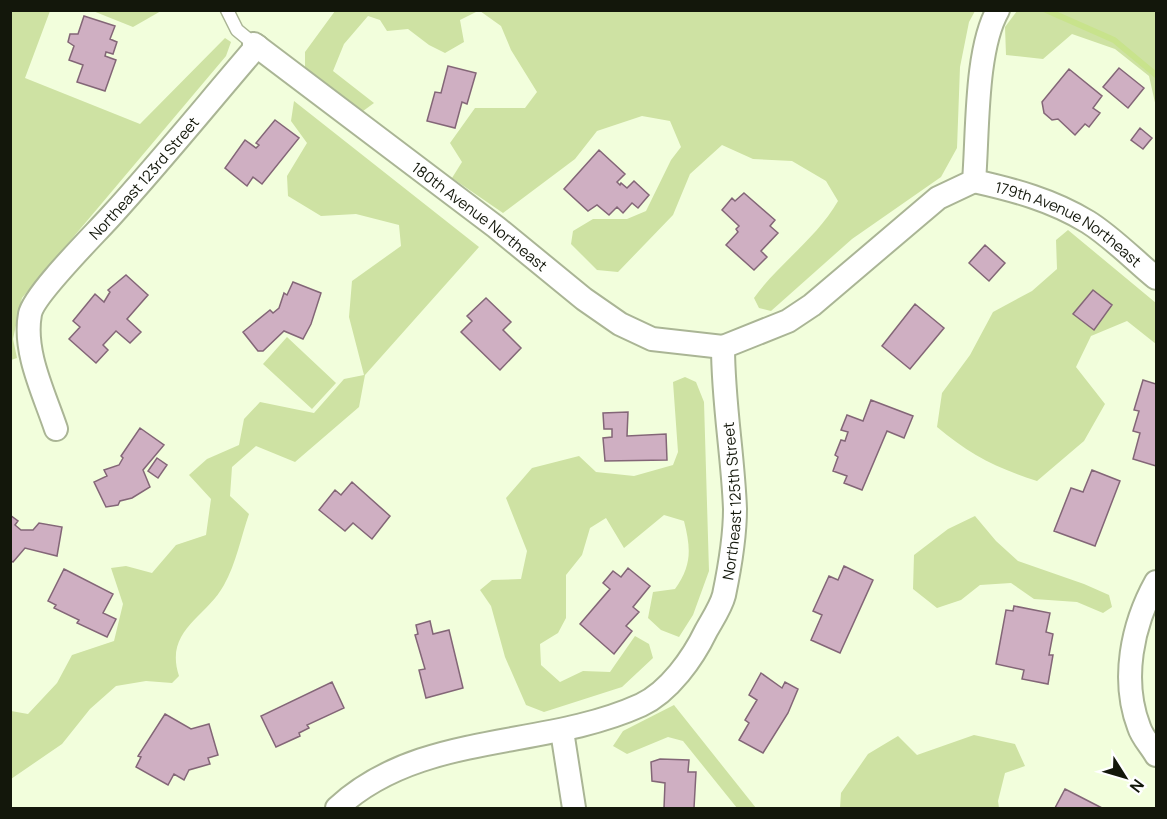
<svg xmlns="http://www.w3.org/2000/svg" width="1167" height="819" viewBox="0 0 1167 819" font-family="Manrope,sans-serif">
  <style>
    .green { fill: #cee2a3 }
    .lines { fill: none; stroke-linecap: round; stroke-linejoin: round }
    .stream { stroke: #c8e38c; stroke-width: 6 }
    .building { fill: #cfafc2; stroke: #836677; stroke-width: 1.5 }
    .service-casing { stroke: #aab595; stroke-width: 15 }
    .minor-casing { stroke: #aab595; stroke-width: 26 }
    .service { stroke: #fff; stroke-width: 12 }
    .minor { stroke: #fff; stroke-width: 22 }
    .labels { text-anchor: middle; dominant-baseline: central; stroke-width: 4.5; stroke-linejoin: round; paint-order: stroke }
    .street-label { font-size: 15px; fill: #13170b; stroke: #fff }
  </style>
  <rect width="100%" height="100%" fill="#f2fedc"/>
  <path class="green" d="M11 10 50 11 25 78 140 124 225 38 231 42 226 56 22 298 13 339 17 358 11 360Z
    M93 11H161L133 27Z
    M335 11H478L460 20 464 42 445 53 429 45 408 29 387 31 380 20 368 16 344 44 333 71 374 103 359 114 305 71V52Z
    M480 11H975L969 22 960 67 957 148 941 177 852 239 771 311 759 308 754 298C779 263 816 239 838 201L826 181 792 161 753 159 722 145 690 174 673 215 618 272 597 270 571 244 573 231 593 219H627L646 211 671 160 681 147 670 121 642 116 597 131 575 159 503 213 452 178 462 162 450 143 475 108H525L537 92 511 50 501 26Z
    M1017 11H1156V107L1149 76 1115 49 1072 34 1043 59 1006 55 1005 27Z
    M294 101 479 247 365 375 359 407 295 462 256 446 232 467 230 496 249 514C241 537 236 564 224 585 206 618 164 630 179 676L172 683 146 681 116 686 90 709 62 744 11 779V711L28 714 57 683 72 655 114 641 123 604 111 568 126 566 152 573 176 545 206 535 211 499 189 475 207 459 239 445 244 419 260 402 314 413 344 379 364 375 349 317 352 281 401 246 399 225 356 214 321 216 288 196 287 176 307 143 291 121Z
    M1068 230 1156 303V344L1127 321 1091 336 1076 367 1105 404 1084 441 1037 481C996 468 969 454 937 427L942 393 970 355 993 312 1032 291 1057 269 1056 240Z
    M287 337 336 383 312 409 263 364Z
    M685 377 696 382 704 402 709 571 693 615 679 637 661 630 648 618 653 592 675 589C692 565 691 549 684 521L664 515 624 548 606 518 590 528 582 555 566 575V618L558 633 540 644 541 665 560 682 583 671 610 672 635 636 649 644 653 658 622 687 544 712 526 705 505 657 491 606 480 590 492 580 521 579 527 551 506 498 532 468 579 456 596 472 634 476 673 465 678 452 673 382Z
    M975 516 996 541 1018 561 1084 584 1109 595 1112 607 1103 613 1077 602 1034 599 1011 583 980 585 961 600 937 608 913 589 914 555 948 529Z
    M674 705 756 808H737L683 741 668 737 627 754 613 746 623 731Z
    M974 735 1015 744 1025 766 1005 773 998 801 999 808H840L841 793 868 754 898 736 917 755Z"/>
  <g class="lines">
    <path class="stream" d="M1046 10 1114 40 1156 75"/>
  </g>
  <path class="building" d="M84 16 115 26 110 39 117 42 113 54 106 52 105 56 116 60 105 91 77 82 83 65 69 60 74 46 68 42 70 34H78Z
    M448 66 476 73 467 104 462 102 455 128 427 121 435 92 441 93Z
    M1119 68 1144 88 1128 108 1103 87Z
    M1069 69 1102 96 1093 108 1100 113 1089 127 1085 124 1075 135 1058 119 1052 120 1044 113 1042 102Z
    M275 120 299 138 262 184 253 177 247 186 225 168 245 140 256 148 259 145 256 143Z
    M1140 128 1152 138 1143 149 1131 140Z
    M599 150 625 174 617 182 620 185 621 183 627 188 634 181 649 195 638 208 632 203 623 213 617 207 609 215 597 205 588 211 564 189Z
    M744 193 775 220 770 226 778 233 761 251 767 257 754 270 726 245 738 232 736 229 739 226 722 210 732 198 735 201Z
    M985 245 1005 263 989 281 969 263Z
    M126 275 148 295 127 319 141 332 130 343 116 331 103 345 108 350 96 363 69 339 80 327 73 321 95 294 104 302 110 292 108 290Z
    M293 282 321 293 311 324 303 339 284 331 263 351H258L243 332 270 310 273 313 279 308 284 293 287 295Z
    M1093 290 1112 305 1094 330 1073 314Z
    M486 298 511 322 503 330 521 348 500 370 461 332 472 321 467 316Z
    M915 304 944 328 910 369 882 346Z
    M1143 380 1156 384V466L1133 459 1140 433 1133 431 1139 411 1134 410Z
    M871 400 913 416 904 438 887 431 862 490 844 483 847 476 833 471 838 457 835 455 841 440 845 441 848 432 841 430 847 415 863 421Z
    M628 412 627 436 666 434 667 460 605 461 603 438 612 437V429H604L603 413Z
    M140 428 164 445 143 470 150 487 132 498 120 501 118 505 106 507 94 482 107 476 104 470 119 465 123 458 121 456Z
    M157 458 167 465 158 478 148 471Z
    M1092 470 1120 481 1095 546 1054 531 1071 488 1083 492Z
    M352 482 390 516 372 539 353 523 345 531 319 510 335 490 341 495Z
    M10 515 18 521 15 525 21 530H33L39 523 62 527 57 556 25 548 13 562 10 560Z
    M844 566 873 580 840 653 811 640 822 615 813 611 829 576 838 580Z
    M628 568 650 586 633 607 639 612 626 626 632 631 614 654 580 624 610 589 603 583 613 571 621 577Z
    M64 569 113 594 103 613 116 619 107 637 77 623 79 620 54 608 56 605 48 601Z
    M1014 606 1050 613 1046 632 1053 634 1049 655H1053L1048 684 1022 679 1024 670 996 664 1006 610 1013 611Z
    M430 621 433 634 449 630 463 688 426 698 419 670 425 669 415 635 418 634 416 625Z
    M761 673 782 688 785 682 798 689 788 713 763 753 739 740 749 723 745 720 757 700 749 695Z
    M332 682 344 708 307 725 309 728 299 733 300 736 276 747 261 716Z
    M165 714 191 729 209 724 218 755 208 758 210 764 189 770 184 780 174 774 168 785 136 767 141 757 138 756Z
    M660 759 689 760 688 772H696L694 808H664L665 783 652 781 651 762Z
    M1065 789 1102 808H1055Z"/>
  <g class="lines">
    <g class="service-casing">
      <path id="service" d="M227 10 237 30 254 44"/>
    </g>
    <g class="minor-casing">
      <g id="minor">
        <path id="s1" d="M254 44 496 227 584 299 620 324 652 339 723 347"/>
        <path id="s2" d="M974 181C1014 190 1052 200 1088 222 1112 237 1134 260 1156 278"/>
        <path id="s3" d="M56 429C44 393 23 352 30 314 34 294 95 234 111 216 161 161 208 103 257 46"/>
        <path d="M1156 582C1132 625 1121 680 1139 727 1142 737 1151 746 1156 755"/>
        <path d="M562 731 574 808"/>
        <path id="s4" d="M337 808C420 731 542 750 641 705 669 692 693 658 706 631 712 620 721 607 724 595 729 571 735 533 735 509 733 455 723 402 723 347L788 321 812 305 938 198 974 181C978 134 975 50 998 10"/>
      </g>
    </g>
    <use href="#service" class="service"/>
    <use href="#minor" class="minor"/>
  </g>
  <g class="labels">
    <g class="street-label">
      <text stroke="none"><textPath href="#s3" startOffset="297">Northeast 123rd Street</textPath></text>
      <text stroke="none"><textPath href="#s1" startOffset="284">180th Avenue Northeast</textPath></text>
      <text stroke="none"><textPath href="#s2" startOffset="105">179th Avenue Northeast</textPath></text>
      <text stroke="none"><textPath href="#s4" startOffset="560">Northeast 125th Street</textPath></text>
    </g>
  </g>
  <rect width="1167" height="819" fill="none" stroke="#13170b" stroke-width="24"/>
  <g transform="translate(1125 777) rotate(127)" stroke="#ffffff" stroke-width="4.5" paint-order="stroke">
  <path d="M0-4.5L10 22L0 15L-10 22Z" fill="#13170b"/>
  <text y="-9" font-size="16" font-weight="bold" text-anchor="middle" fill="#13170b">N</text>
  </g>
</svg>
